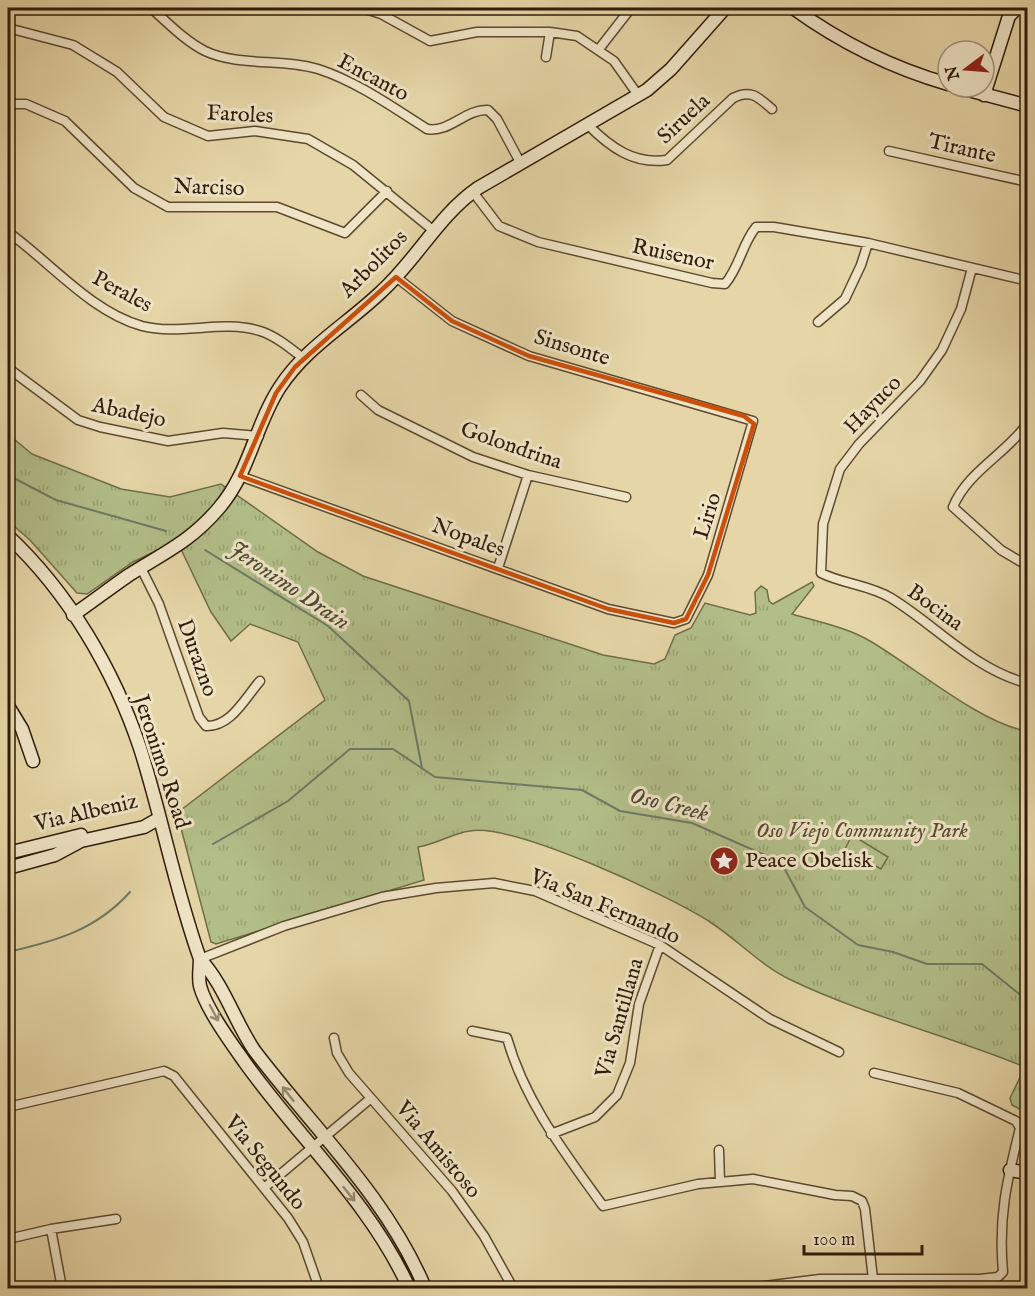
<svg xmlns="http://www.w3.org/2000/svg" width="1035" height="1296" viewBox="0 0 1035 1296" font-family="'IM FELL English',serif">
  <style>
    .grass { fill: url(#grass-tufts); stroke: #706d49; stroke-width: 1.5 }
    .garden { fill: #b2be89; stroke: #706d49; stroke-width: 1.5 }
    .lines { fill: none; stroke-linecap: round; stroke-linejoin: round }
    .stream { stroke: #6d7b65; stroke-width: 2 }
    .street-casing { stroke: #5d4a30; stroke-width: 11 }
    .secondary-casing { stroke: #2f1c09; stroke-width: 15 }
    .street { stroke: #efe4c6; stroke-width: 8 }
    .secondary { stroke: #efe4c6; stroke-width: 12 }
    .oneway { stroke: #998a71 }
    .marked { fill: none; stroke: #cc500c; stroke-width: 4.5; stroke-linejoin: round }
    .labels { text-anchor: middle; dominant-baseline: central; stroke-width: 6; stroke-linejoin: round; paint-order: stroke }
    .street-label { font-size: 22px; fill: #2f1c09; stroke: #efe4c6 }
    .park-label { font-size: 22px; font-style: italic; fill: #564d2f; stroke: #efe4c6 }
    .poi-label { font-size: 22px; fill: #2f1c09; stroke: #efe4c6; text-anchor: start }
    .water-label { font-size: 24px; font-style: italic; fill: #4e4b37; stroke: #efe4c6 }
  </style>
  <defs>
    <pattern id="grass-tufts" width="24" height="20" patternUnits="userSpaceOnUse" patternTransform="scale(1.5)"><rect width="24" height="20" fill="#b2be89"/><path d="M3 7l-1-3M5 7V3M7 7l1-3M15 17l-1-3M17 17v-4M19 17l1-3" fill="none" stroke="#99a375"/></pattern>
  </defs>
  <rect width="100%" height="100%" fill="#e6d6a7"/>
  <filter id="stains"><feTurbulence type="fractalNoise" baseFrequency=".00333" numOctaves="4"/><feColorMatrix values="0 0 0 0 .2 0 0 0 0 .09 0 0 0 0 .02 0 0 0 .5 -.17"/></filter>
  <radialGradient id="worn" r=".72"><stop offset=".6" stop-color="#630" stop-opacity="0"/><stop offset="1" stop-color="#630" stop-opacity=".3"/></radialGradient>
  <path class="grass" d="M8 434 32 454 121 489 170 497 221 484 318 552 363 576 603 655 654 664 665 659 675 635 691 628 705 603 750 615 756 613 755 592 761 586 767 590 769 601 773 604 812 582 814 586 792 614C818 622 846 627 870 641 913 666 981 724 1027 731V1113L1012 1105 1010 1098 1025 1067C948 1035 866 1016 791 980 761 966 738 940 710 922 670 896 514 823 470 831 453 833 437 844 418 847L424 880 216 944 211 942 177 813 325 700 298 642 250 624 231 641 211 612 177 541 133 562 87 594 77 593 30 540 8 521Z"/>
  <path class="garden" d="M852 835 888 857 881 869 845 849Z"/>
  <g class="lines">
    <path class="stream" d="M8 475 56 500 166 531
      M205 550 328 626 409 701 422 768
      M213 844 288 801 350 749H393L435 777 582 790 620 811 692 823 781 862 805 907 858 945 893 952 927 964H982L1028 1001
      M8 952C56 941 96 930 130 892"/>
    <g class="street-casing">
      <path id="street" d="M151 8C167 22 185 41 205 51 239 67 282 58 318 69 358 82 392 107 427 129 450 133 465 109 488 110L497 119 521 164
        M362 8 381 14 430 41 477 32H550L577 36 614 61 638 95
        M8 28 73 45 117 72 164 117 208 136 255 131 308 139 353 165 434 231
        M599 49 631 8
        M546 57 550 32
        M8 104H26L65 121 134 188 168 207H277L345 233 387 191
        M588 125C610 147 634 165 667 160L733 98C751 89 758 97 772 109
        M889 151 1028 182
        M473 192 499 226 538 242 712 283 725 284C740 266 742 244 756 227H774L868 243 1028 281
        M8 232C50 262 90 311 142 326 181 336 222 319 260 331 276 336 290 348 303 358
        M972 268 961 309 942 350 920 381 859 444 840 469 823 524 821 573C843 584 870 585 891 598 935 625 972 667 1023 682L1028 679
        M818 322 845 299 861 265 868 243
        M8 368 78 420 100 427 168 441 223 433 259 436
        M361 395 378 410 473 457 528 475 626 497
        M1028 423C1007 453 967 472 953 507L1001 550 1028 566
        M240 476 608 609 674 623 686 619 708 575 753 421 529 356 452 321 396 277
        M141 568 159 604 199 717 206 726C231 727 245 698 260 681
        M498 568 528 475
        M200 959 284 926 382 897 436 888 494 883 535 891 660 945 770 1019 839 1052
        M472 1031 507 1038C525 1102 565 1153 603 1206L698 1184 753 1179 835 1195 852 1196 862 1201 865 1209 873 1279
        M334 1038 337 1053 349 1073 452 1191 484 1236 513 1288
        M8 1107 164 1071 174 1076 288 1218 303 1242 319 1288
        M551 1134 595 1117 617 1095 630 1063 639 1004 660 945
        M719 1150 720 1182
        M264 1188 370 1099
        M51 1229 62 1288
        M8 1239 51 1229 116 1219
        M749 1288 820 1279H980L998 1277 1003 1272C998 1217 1007 1180 1020 1128L1016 1121 958 1093 874 1073"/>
    </g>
    <g class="secondary-casing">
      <path id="secondary" d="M793 8C840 42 892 68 948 84
        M957 87 1028 106
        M984 95 1009 16 1017 8
        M8 536C68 592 114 670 140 748 162 817 175 889 200 959 200 967 198 978 200 986 206 1009 232 1044 246 1064 300 1139 371 1204 409 1288
        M73 615C92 602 110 588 129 575 165 552 190 542 219 508 250 472 255 425 280 387 307 346 348 324 382 291 417 259 439 215 478 188L647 90 671 69 725 8
        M8 706 22 729 33 761
        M8 853 81 835
        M8 868 55 855 81 841 144 827 158 819
        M200 959C224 985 234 1020 254 1050 313 1128 387 1197 425 1288
        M1010 1170 1028 1173"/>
    </g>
    <use href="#street" class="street"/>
    <use href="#secondary" class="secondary"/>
  </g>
  <defs><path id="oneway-shaft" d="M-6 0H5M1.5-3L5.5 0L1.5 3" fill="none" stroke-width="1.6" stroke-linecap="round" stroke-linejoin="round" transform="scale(1.5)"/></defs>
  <g class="oneway">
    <use href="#oneway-shaft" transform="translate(214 1013) rotate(62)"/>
    <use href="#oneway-shaft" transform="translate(288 1094) rotate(-128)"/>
    <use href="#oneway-shaft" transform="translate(349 1194) rotate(51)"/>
  </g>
  <path class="marked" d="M396 277 452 321 529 356 744 416 754 424 708 575 686 619 674 623 608 609 240 476 276 393 295 367Z"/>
  <defs>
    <g id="sight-disc" transform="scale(1.5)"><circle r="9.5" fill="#8f2418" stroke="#efe4c6"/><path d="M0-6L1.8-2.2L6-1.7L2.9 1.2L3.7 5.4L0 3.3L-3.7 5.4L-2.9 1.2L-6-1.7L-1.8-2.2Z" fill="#fff"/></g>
  </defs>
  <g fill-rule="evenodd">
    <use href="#sight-disc" x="724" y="861"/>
  </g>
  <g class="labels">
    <g class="street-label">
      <text transform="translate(373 78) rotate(28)">Encanto</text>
      <text transform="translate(240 115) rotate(3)">Faroles</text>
      <text transform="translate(684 119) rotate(-43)">Siruela</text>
      <text transform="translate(962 149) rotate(13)">Tirante</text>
      <text transform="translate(209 188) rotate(2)">Narciso</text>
      <text transform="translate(673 255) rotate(12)">Ruisenor</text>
      <text transform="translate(374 264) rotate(-45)">Arbolitos</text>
      <text transform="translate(122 292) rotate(28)">Perales</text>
      <text transform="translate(572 348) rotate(17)">Sinsonte</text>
      <text transform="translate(873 405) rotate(-46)">Hayuco</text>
      <text transform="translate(129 413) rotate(12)">Abadejo</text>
      <text transform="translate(511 446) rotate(19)">Golondrina</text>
      <text transform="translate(708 516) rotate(-73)">Lirio</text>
      <text transform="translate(468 538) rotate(20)">Nopales</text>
      <text transform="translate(935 608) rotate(36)">Bocina</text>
      <text transform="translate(197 658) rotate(70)">Durazno</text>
      <text transform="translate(161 762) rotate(72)">Jeronimo Road</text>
      <text transform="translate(86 813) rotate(-13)">Via Albeniz</text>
      <text transform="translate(605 907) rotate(23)">Via San Fernando</text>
      <text transform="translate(620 1018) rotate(-74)">Via Santillana</text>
      <text transform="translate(438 1150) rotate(50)">Via Amistoso</text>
      <text transform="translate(265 1163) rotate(51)">Via Segundo</text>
    </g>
    <g class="park-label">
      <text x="862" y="831">Oso Viejo Community Park</text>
    </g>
    <g class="poi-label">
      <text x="745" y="861">Peace Obelisk</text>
    </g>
    <g class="water-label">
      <text transform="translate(289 586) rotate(34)">Jeronimo Drain</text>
      <text transform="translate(669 805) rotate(14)">Oso Creek</text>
    </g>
  </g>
  <rect width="1035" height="1296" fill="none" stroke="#e6d6a7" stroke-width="30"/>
  <rect x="9" y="9" width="1017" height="1278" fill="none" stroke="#2f1c09" stroke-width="3"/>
  <rect x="15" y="15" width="1005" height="1266" fill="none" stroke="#2f1c09" stroke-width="1.5"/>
  <g transform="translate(966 69) rotate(254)"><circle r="28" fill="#efe4c6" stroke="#a2947a" stroke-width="1.5"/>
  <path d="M0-4.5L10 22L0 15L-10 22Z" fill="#8f2418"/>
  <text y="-9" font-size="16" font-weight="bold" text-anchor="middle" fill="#2f1c09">N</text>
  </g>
  <path d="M804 1245v9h118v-9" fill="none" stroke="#2f1c09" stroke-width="3"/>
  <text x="813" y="1245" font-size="18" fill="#2f1c09" stroke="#efe4c6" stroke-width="4.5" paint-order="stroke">100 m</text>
  <rect width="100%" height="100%" filter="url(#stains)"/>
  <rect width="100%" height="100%" fill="url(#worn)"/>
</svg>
